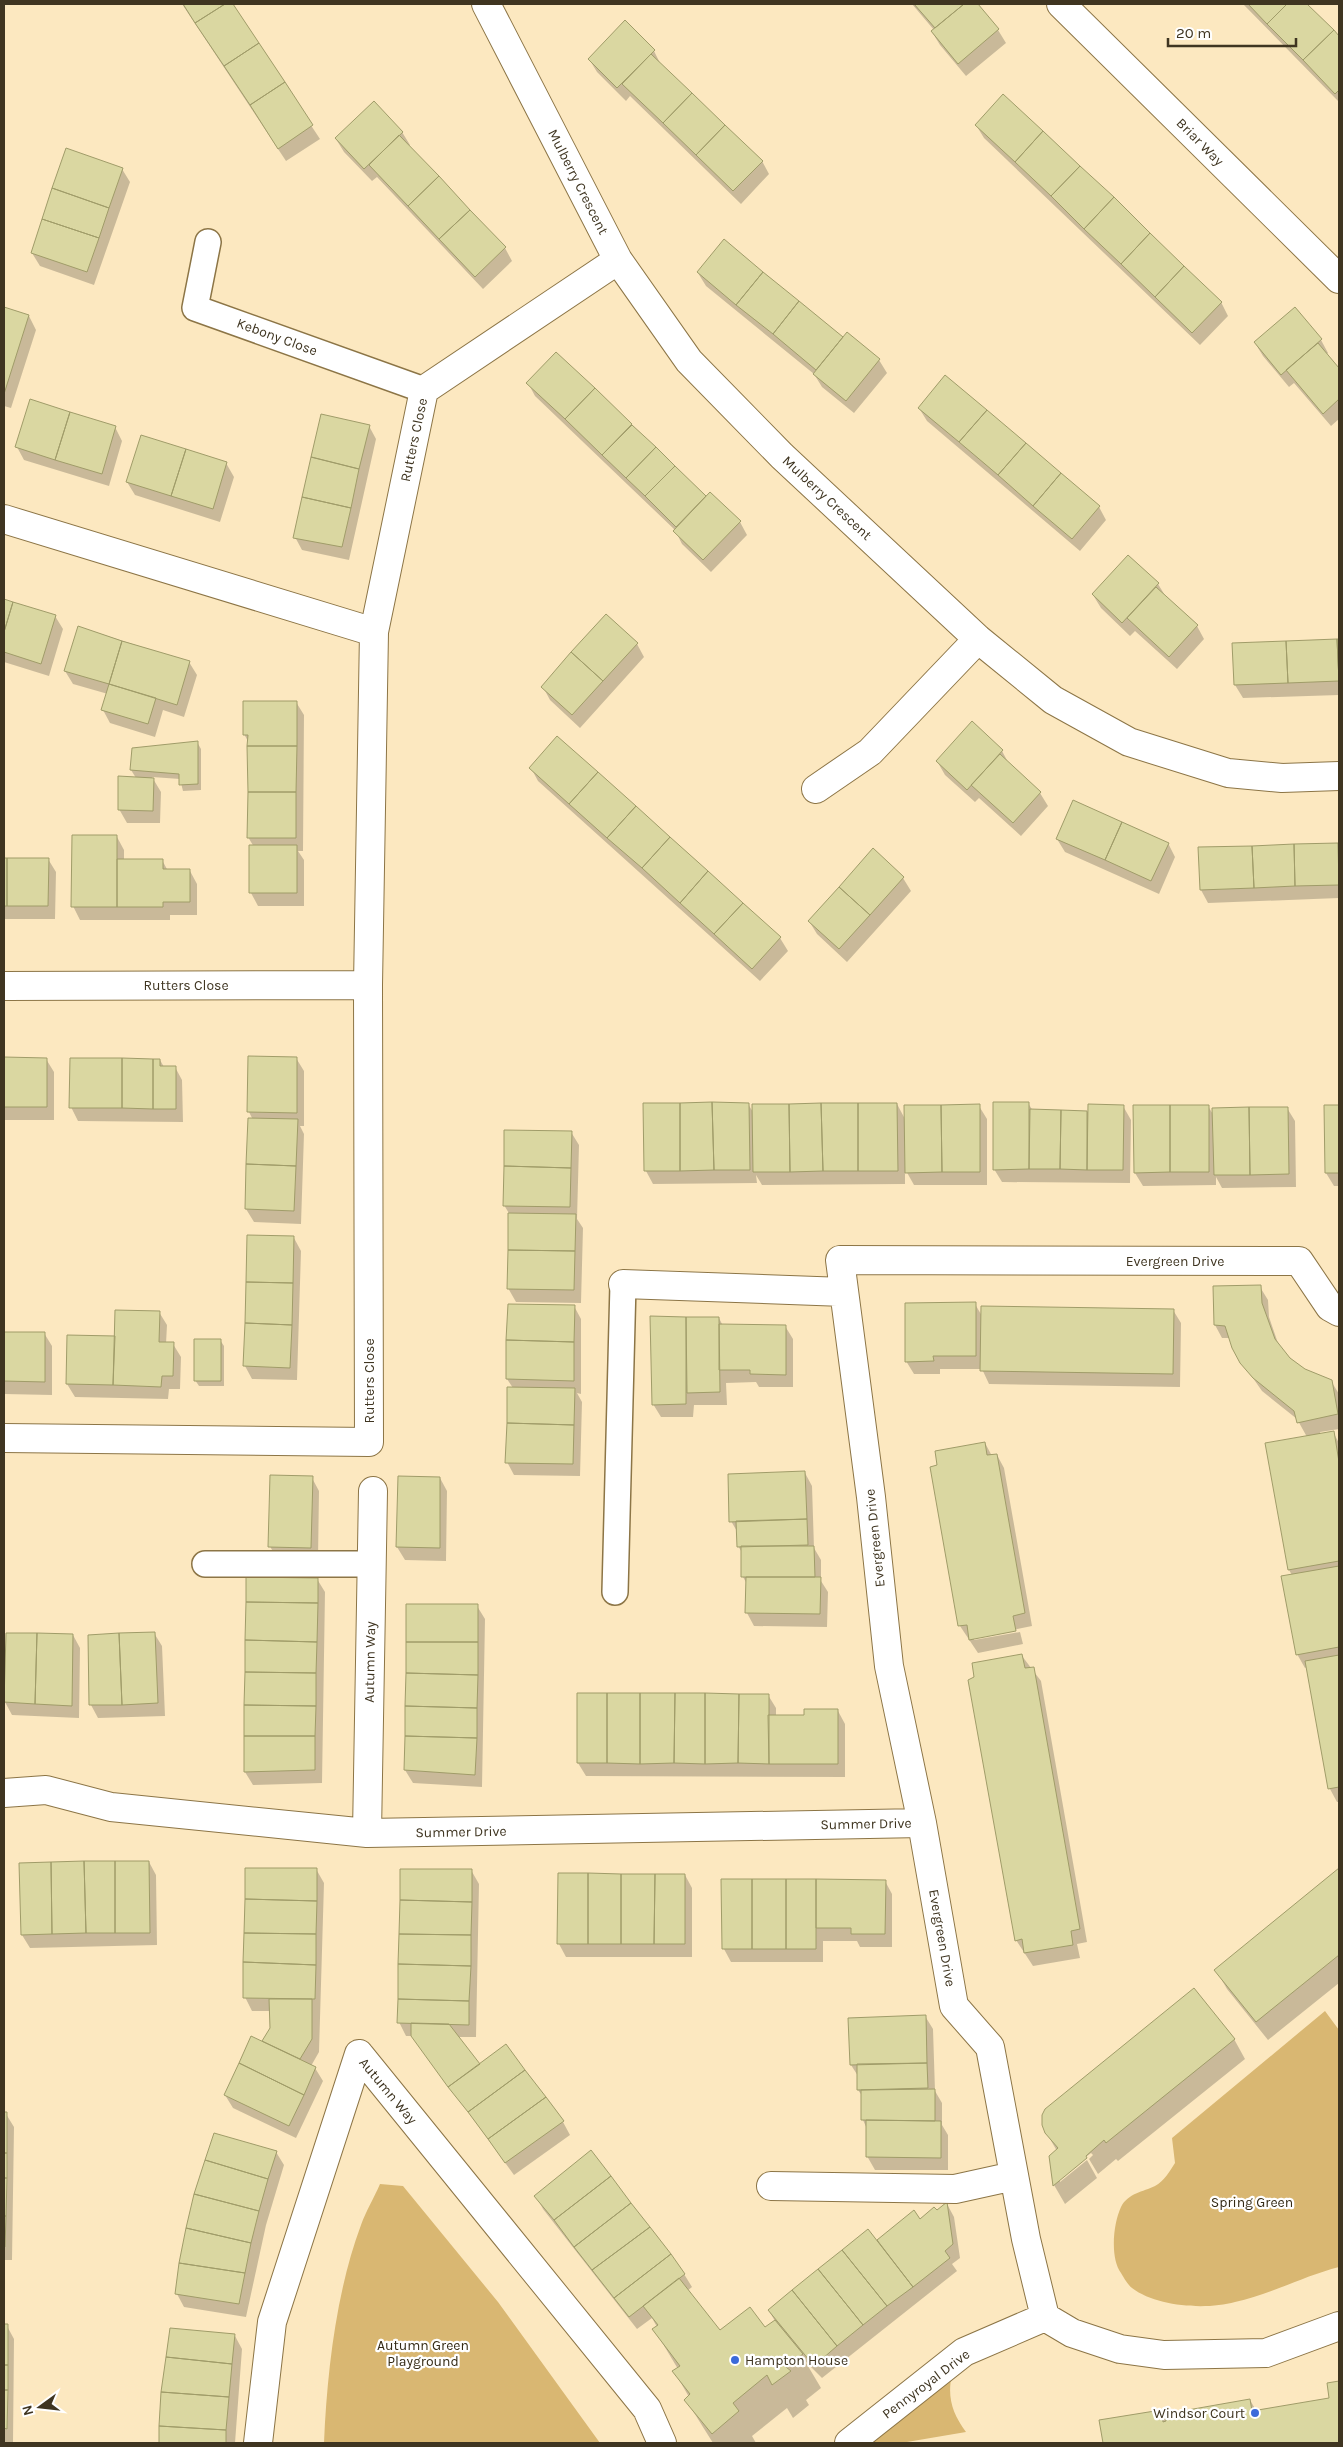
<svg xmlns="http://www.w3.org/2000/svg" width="1343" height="2447" viewBox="0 0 1343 2447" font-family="Karla,sans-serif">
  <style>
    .green { fill: #d9b772 }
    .shadow { fill: #0003 }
    .building { fill: #dad7a1; stroke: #a09c69 }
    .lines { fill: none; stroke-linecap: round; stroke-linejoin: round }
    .lane-casing { stroke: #8c7546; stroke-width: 28 }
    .street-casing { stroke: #8c7546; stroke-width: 30 }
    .lane { stroke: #fff; stroke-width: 25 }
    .street { stroke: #fff; stroke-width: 28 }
    .poi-dot { fill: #3b6ada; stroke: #fff; stroke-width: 2 }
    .labels { text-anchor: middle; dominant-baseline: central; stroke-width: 4.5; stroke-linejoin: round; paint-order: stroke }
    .street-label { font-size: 14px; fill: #3f3521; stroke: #fff }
    .park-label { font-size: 14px; fill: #342a15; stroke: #fff }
    .poi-label { font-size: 14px; fill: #3f3521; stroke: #fff; text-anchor: start }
  </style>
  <rect width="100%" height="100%" fill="#fce8c0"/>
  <path class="green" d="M1325 2011 1339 2030V2267C1304 2276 1271 2294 1235 2302 1206 2310 1157 2307 1132 2288 1128 2285 1124 2278 1121 2273 1110 2258 1113 2224 1121 2207 1128 2193 1143 2192 1155 2186 1164 2181 1170 2171 1175 2163L1172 2138Z
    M380 2184 403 2186 498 2302 600 2443H324C327 2373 336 2292 361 2225 366 2211 374 2198 380 2184Z
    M952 2374C947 2397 952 2413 966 2432L901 2443H864Z"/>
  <path class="shadow" d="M182 4H231L320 139 286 161Z
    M912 4H976L998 30 1006 43 966 76 940 45 932 32 934 30Z
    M1243 4H1305L1339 39V102Z
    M625 22 654 51 661 65 762 161 769 174 741 204 630 96 626 101 597 72 589 59Z
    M976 125 1221 302 1228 316 1200 345 984 138Z
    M402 132 410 145 408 147 505 248 512 261 483 289 377 177 372 181 344 152 336 139Z
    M122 169 130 182 94 285 40 266 32 253Z
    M698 273 843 339 879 360 887 373 854 413 822 387 814 374 706 286Z
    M4 308 29 316 36 330 11 408 4 406Z
    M1321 340 1328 353 1326 355 1339 370V419L1331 426 1294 383 1289 387 1263 356 1255 343Z
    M556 354 706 498 740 522 747 535 711 572 682 544 675 530 535 396 528 383Z
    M919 408 1099 507 1106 520 1080 551 927 421Z
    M369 426 376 439 349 560 302 550 295 537Z
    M115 427 122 441 109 486 24 460 17 447Z
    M226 463 234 477 220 522 135 495 127 482Z
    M1128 556 1158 584 1166 597 1197 626 1204 639 1177 669 1135 631 1130 636 1101 608 1093 595Z
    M4 600 55 616 63 629 49 676 4 662Z
    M79 627 189 662 197 675 184 717 163 710 155 737 110 723 103 710 108 694 73 684 65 671Z
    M1339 640V695L1243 698 1235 685 1233 644Z
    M637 644 644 657 580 728 550 700 543 687Z
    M296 702 304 715 303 851H298L304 860V906H258L251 893 254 847 248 837 249 743 244 734Z
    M197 742 201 749V790L183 791 180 779 152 777 161 792 160 823H127L119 809 136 778 131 770Z
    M1002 751 1009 764 1040 793 1048 806 1021 836 979 798 975 802 945 775 937 761Z
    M531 768 780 938 788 951 760 981 538 781Z
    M117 837 124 850V860H162L168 871H190L197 884V915H170V920H80L73 906Z
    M1057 839 1168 843 1175 857 1159 894 1065 852Z
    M1337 844 1339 848V898L1208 903 1201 890Z
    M873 850 903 878 911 891 847 962 817 934 809 921Z
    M4 859H48L56 872 55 919H4Z
    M296 1058 304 1071V1126H300L304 1134 301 1224 254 1222 246 1209 253 1120 249 1112Z
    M4 1059H46L54 1072V1120H4Z
    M160 1060 164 1067H175L182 1080 183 1122 78 1121 71 1107Z
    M1028 1103 1033 1111 1088 1112 1123 1106 1131 1120 1130 1183 1002 1182 994 1169Z
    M748 1104 753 1112 897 1104 905 1119 979 1106 987 1119V1185H914L905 1169V1184L762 1185 756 1175 757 1183 653 1184 646 1171Z
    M1208 1106 1214 1116 1287 1108 1295 1121 1296 1187 1222 1188 1216 1177V1185L1143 1186 1135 1173Z
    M1325 1106H1339V1186H1334L1326 1173Z
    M571 1132 579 1145 577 1219 583 1228 581 1303 516 1302 508 1288 510 1215 504 1205Z
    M294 1238 301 1251 297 1380 252 1379 245 1366Z
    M1215 1287H1260L1268 1300 1269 1317 1279 1346 1290 1358 1305 1370 1331 1381 1339 1394V1429L1320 1432 1321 1435 1333 1432 1339 1443V1802H1337L1330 1789 1307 1667 1305 1668 1297 1654 1292 1575 1289 1570 1266 1445 1307 1437 1297 1419 1262 1391 1241 1361 1231 1338H1222L1215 1325Z
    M975 1304 982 1316 1173 1310 1181 1323 1180 1387 989 1384 982 1369H940V1374H914L906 1361Z
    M574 1306 581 1319V1394L577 1393 582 1402 580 1476 514 1475 507 1462 513 1388 507 1379Z
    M159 1312 167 1325 166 1344H173L181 1357 180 1389H169L168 1399 75 1397 67 1384 116 1338Z
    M652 1318H719L723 1326H785L793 1339V1387H759L756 1382 726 1383 727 1405H694L693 1417H661L653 1404Z
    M4 1333H44L52 1346V1395L4 1394Z
    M220 1340 224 1346V1386H199L195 1380Z
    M985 1443 992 1456 997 1455 1004 1468 1032 1626 974 1638V1640L1020 1632 1023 1644 978 1653 960 1626 932 1468Z
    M805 1473 812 1486 814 1548 821 1560V1581L828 1592 827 1627 754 1626 747 1613V1584L743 1577V1554L738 1546V1533L731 1521Z
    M312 1478 319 1491 318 1560H277L270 1546Z
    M440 1478 447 1491 446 1561 405 1560 397 1547Z
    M317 1579 325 1592 322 1783 253 1785 245 1772Z
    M477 1606 485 1619 482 1787 413 1783 405 1770Z
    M154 1633 162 1646 165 1716 98 1718 91 1705Z
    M73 1635 80 1648 79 1718 12 1715 5 1702Z
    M1022 1656 1041 1681 1087 1942 1077 1944 1080 1958 1033 1966 1016 1940Z
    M768 1695 776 1708V1716H805L838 1711 845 1724V1777L586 1776 578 1763Z
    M149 1862 156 1875 157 1945 30 1948 22 1935Z
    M316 1869 324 1883 319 2052 311 2066 315 2068 323 2081 296 2138 233 2108 225 2095 271 2028V2011H252L245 1997Z
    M471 1870 479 1884 476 2037H457L479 2066 563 2122 570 2135 514 2175 413 2036H406L399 2022Z
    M1339 1870V1983L1268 2040 1227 1989 1216 1970Z
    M685 1875 692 1888V1957H566L559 1944Z
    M722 1880 885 1881 892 1894V1947H860L857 1941H823V1962H731L724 1949Z
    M925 2016 933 2029 935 2091 942 2103V2125L948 2135V2170H875L867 2156V2129L863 2120V2097L858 2090V2076L851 2065Z
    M1234 2039 1245 2059 1118 2161 1116 2159 1098 2174 1089 2159 1093 2155 1091 2153 1087 2156 1085 2152 1060 2179V2182L1087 2160 1097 2178 1065 2204 1054 2185 1050 2156 1057 2151 1046 2132Z
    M4 2113 6 2114 14 2127 12 2260H4Z
    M276 2152 284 2165 266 2225 246 2317 184 2307 177 2294Z
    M536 2196 684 2274 692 2287 687 2291 719 2332 765 2329 775 2321 769 2311 876 2242 914 2212 920 2220 937 2212 947 2204 954 2217 960 2258 952 2264 957 2271 822 2378 805 2361 821 2388 806 2400 809 2405 793 2418 787 2408 752 2436 756 2443H713L686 2400 689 2397 674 2371 678 2369 654 2329 657 2327 652 2318 637 2329 543 2209Z
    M4 2326H7L14 2339 13 2443H4Z
    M235 2336 242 2349 235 2443H161V2426Z
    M1339 2382V2443H1104L1101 2421 1160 2411 1168 2424 1250 2400 1257 2412 1331 2399 1328 2384Z"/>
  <path class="building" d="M183 4H225L195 23Z
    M225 4H233L259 43 224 66 195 23Z
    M914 4H964L935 28Z
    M964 4H978L999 29 958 64 931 31Z
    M1248 4H1287L1267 24Z
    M1287 4H1307L1334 30 1303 60 1267 24Z
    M625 20 655 50 617 88 588 59Z
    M1334 30 1339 36V90L1335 94 1303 60Z
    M259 43 285 82 250 105 224 66Z
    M651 54 692 93 663 123 622 84Z
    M285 82 313 125 278 149 250 105Z
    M692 93 725 125 696 155 663 123Z
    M1003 94 1043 131 1015 162 975 125Z
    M374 101 403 132 364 169 335 138Z
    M725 125 763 161 733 191 696 155Z
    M1043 131 1080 166 1051 196 1015 162Z
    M399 135 439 176 408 206 369 165Z
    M66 148 123 168 109 208 52 188Z
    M1080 166 1114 197 1084 229 1051 196Z
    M439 176 470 210 439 239 408 206Z
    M52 188 109 208 99 238 42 219Z
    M1114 197 1150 233 1121 264 1084 229Z
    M470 210 506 247 475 277 439 239Z
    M42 219 99 238 87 272 31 253Z
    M1150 233 1184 266 1155 297 1121 264Z
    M724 239 763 272 736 305 697 272Z
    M1184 266 1222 302 1192 333 1155 297Z
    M763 272 799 301 773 334 736 305Z
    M799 301 843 337 816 370 773 334Z
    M4 307 29 315 4 394Z
    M1295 307 1322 339 1281 375 1254 342Z
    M847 332 880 359 846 401 813 374Z
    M1318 343 1339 368V399L1323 414 1286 370Z
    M556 352 595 388 565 419 526 383Z
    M945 375 987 410 959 442 918 408Z
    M595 388 632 424 602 455 565 419Z
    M30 399 70 412 55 460 15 447Z
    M987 410 1026 443 998 475 959 442Z
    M70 412 116 426 102 474 55 460Z
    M321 414 370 425 359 469 311 457Z
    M632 425 656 447 626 478 602 455Z
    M141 435 186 449 171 496 126 482Z
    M1026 443 1061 473 1033 506 998 475Z
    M656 447 675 466 645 496 626 478Z
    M186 449 227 462 213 509 171 496Z
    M311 457 359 469 351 508 302 497Z
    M675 466 706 496 676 527 645 496Z
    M1061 473 1100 506 1072 539 1033 506Z
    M710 492 741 521 703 560 673 531Z
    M302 497 351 508 342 547 293 538Z
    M1128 555 1159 583 1122 623 1092 594Z
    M1156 587 1198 625 1169 657 1127 618Z
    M4 599 13 602 4 632Z
    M13 602 56 615 41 664 4 652V632Z
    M606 614 638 643 603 681 571 652Z
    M78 626 122 641 109 684 64 671Z
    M1337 639 1339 681 1288 683 1286 641Z
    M1337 639H1339V681Z
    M122 641 190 661 177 705 109 684Z
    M1286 641 1288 683 1234 685 1232 643Z
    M571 652 603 681 572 715 541 687Z
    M109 684 156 698 148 724 101 710Z
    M243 701H297V746H247L248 735H243Z
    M972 721 1003 750 967 790 936 761Z
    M557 736 598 772 569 804 529 768Z
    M198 741V784L179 785V774L130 770 132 748Z
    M247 746H297L296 792H248Z
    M1000 754 1041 792 1013 823 971 785Z
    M598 772 636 806 607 838 569 804Z
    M118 776 154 778 153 811 118 810Z
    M248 792H296V838H247Z
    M1073 800 1122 822 1105 860 1056 839Z
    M636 806 670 837 642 868 607 838Z
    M1122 822 1169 843 1151 881 1105 860Z
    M72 835H117V907H71Z
    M670 837 708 871 680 903 642 868Z
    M1338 843 1339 885 1295 886 1294 844Z
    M1294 844 1295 886 1254 888 1252 846Z
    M249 845H297V893H249Z
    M1252 846 1254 888 1200 890 1198 847Z
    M873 848 904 877 870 915 839 887Z
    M4 858H7V906H4Z
    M7 858H49L48 906H7Z
    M117 859H163V869H190V902H163V907H117Z
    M708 871 743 903 714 934 680 903Z
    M839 887 870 915 839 949 808 921Z
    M743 903 781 937 752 969 714 934Z
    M248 1056 297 1057V1113L247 1112Z
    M4 1057 47 1058V1107H4Z
    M70 1058H122V1108H69Z
    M122 1058 153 1059V1109L122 1108Z
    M153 1059H160V1066H176V1109H153Z
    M712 1102 714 1170 680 1171V1103Z
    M712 1102 749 1103 750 1170H714Z
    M993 1102H1029V1169L993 1170Z
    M643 1103H680V1171H644Z
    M821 1103H858V1171H823Z
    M821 1103 823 1171 790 1172 789 1104Z
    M858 1103H897L898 1171H858Z
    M752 1104H789L790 1172H753Z
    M980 1104V1172H942L941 1105Z
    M1088 1104 1124 1105 1123 1170H1087Z
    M904 1105H941L942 1172 905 1173Z
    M1133 1105H1170V1172L1134 1173Z
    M1170 1105H1209V1172H1170Z
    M1324 1105H1339V1173H1325Z
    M1249 1107 1250 1175H1214L1212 1108Z
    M1249 1107H1288L1289 1174 1250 1175Z
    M1030 1109 1061 1110 1060 1169H1029Z
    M1061 1110 1087 1111V1170L1060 1169Z
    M248 1118 298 1119 296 1166 246 1164Z
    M504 1130 572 1131 571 1168 504 1166Z
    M246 1164 296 1166 294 1211 245 1209Z
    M504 1166 571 1168 570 1207 503 1206Z
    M508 1213 576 1214 575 1251 508 1250Z
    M247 1235 294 1236 293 1283 246 1282Z
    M508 1250 575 1251 574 1290 507 1289Z
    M246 1282 293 1283 292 1325 245 1323Z
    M1261 1285 1262 1303 1275 1339 1290 1358 1305 1369 1332 1380 1338 1414 1297 1423 1294 1411 1253 1378 1240 1363 1232 1348 1225 1326 1214 1325 1213 1286Z
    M976 1302V1356H933L934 1361 905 1362V1303Z
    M508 1304 575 1305 574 1342 506 1340Z
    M981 1306 1174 1309 1173 1374 980 1371Z
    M115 1310 160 1311 159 1342H174L173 1376H162L161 1387 113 1385Z
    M650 1316 686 1317V1404L652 1405Z
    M686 1317H719L720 1392 687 1393Z
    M245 1323 292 1325 290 1368 243 1366Z
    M719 1324 786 1325V1375L750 1374V1370H719Z
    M4 1332H45V1382L4 1381Z
    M67 1335 115 1336 113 1385 66 1384Z
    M194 1339H221V1381H194Z
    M506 1340 574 1342V1381L506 1379Z
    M507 1387 575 1388 574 1425 507 1423Z
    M507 1423 574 1425 573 1464 505 1463Z
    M1334 1431 1339 1462V1561L1288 1570 1265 1443Z
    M985 1442 987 1455 997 1454 1025 1613 1013 1616 1016 1631 969 1640 967 1625 958 1626 930 1467 937 1465 935 1451Z
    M805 1471 807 1519 729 1522 728 1474Z
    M270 1475 313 1476 311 1548 268 1547Z
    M398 1476 440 1477V1548L396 1547Z
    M807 1519 808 1545 737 1547 736 1521Z
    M741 1546H814L815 1577H741Z
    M1339 1566V1647L1296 1655 1281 1576Z
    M246 1577 318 1578V1603L246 1602Z
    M746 1577H821L820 1614 745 1613Z
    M246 1602 318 1603 317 1642 245 1640Z
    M406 1604H478V1642H406Z
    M155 1632 158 1703 122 1705 119 1633Z
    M6 1633H37L35 1704 4 1702Z
    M37 1633 73 1634 72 1706 35 1704Z
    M119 1633 122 1705H89L88 1635Z
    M245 1640 317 1642 316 1673 245 1672Z
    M406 1642H478V1675L406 1673Z
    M1022 1654 1025 1668 1034 1667 1080 1929 1071 1931 1073 1945 1024 1953 1022 1939 1015 1941 968 1680 974 1677 972 1663Z
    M1339 1655V1787L1328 1789 1305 1661Z
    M245 1672 316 1673V1706L244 1705Z
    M406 1673 478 1675 477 1708 405 1706Z
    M577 1693H607V1763H577Z
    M607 1693H640V1764L607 1763Z
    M640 1693H675L674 1763 640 1764Z
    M675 1693H705V1764L674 1763Z
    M705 1693 739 1694 738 1763 705 1764Z
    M739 1694H769V1764L738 1763Z
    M244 1705 316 1706 315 1736H244Z
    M405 1706 477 1708V1738L405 1736Z
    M804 1709H838V1764H769L768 1715H804Z
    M244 1736H315V1770L244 1772Z
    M405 1736 477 1738 475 1775 404 1770Z
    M84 1861 86 1933 52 1934 51 1862Z
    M84 1861H115V1933H86Z
    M115 1861H149L150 1933H115Z
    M51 1862 52 1934 21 1935 19 1863Z
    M245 1868H317V1901L245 1899Z
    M1339 1868V1955L1256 2022 1214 1970Z
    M400 1869H472V1902L400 1900Z
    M558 1873H588V1944H557Z
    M588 1873 621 1874V1944H588Z
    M621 1874H655L654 1944H621Z
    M655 1874H685V1944H654Z
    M721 1879H752V1949H722Z
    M752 1879H786V1949H752Z
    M786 1879H816V1949H786Z
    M816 1879 886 1880 885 1934H851V1928H816Z
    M245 1899 317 1901 316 1934 244 1933Z
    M400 1900 472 1902 471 1935 399 1934Z
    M244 1933 316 1934V1965L243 1962Z
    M399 1934 471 1935V1966L398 1964Z
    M243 1962 316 1965 315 1999 243 1998Z
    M398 1964 471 1966 469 2001 398 1999Z
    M1194 1988 1235 2039 1106 2143 1104 2140 1086 2156 1087 2158 1053 2186 1049 2156 1058 2148 1045 2133 1042 2125V2115L1045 2109Z
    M269 1999H312V2039L300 2059 262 2041 270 2028Z
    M398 1999 469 2001V2025L397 2023Z
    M926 2015 927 2063 850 2065 848 2018Z
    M411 2023 449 2024 480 2064 448 2087 411 2036Z
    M251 2036 316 2067 304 2095 239 2063Z
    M506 2044 525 2070 468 2112 448 2087Z
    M239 2063 304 2095 289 2126 224 2095Z
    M927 2063 928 2088 857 2090V2064Z
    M525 2070 546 2097 488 2139 468 2112Z
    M935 2089V2121L861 2120V2090Z
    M546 2097 564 2121 505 2163 488 2139Z
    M4 2112H7V2153H4Z
    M866 2120 941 2121V2158L866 2157Z
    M214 2133 277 2151 268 2179 205 2160Z
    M591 2150 611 2176 554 2220 534 2196Z
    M4 2153H7V2178H4Z
    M205 2160 268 2179 259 2211 194 2194Z
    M611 2176 631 2203 574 2247 554 2220Z
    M4 2178H7L6 2216H4Z
    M194 2194 259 2211 251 2243 186 2228Z
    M947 2202 953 2244 945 2251 950 2258 913 2287 877 2240 914 2210 920 2219 934 2207 937 2210Z
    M631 2203 650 2227 592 2270 574 2247Z
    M4 2216H6L5 2247H4Z
    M650 2227 671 2254 614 2298 592 2270Z
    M186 2228 251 2243 245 2273 179 2263Z
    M868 2229 913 2287 887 2306 842 2250Z
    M842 2250 887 2306 863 2325 818 2269Z
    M671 2254 685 2274 629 2317 614 2298Z
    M179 2263 245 2273 239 2304 175 2294Z
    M818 2269 863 2325 837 2346 792 2290Z
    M679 2278 720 2330 750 2307 765 2327 775 2320 803 2354 786 2367 791 2371 772 2385 767 2375 733 2403 739 2411 712 2434 684 2400 690 2394 672 2371 680 2366 652 2329 658 2325 643 2306Z
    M792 2290 837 2346 814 2366 768 2310Z
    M4 2324H8V2365H4Z
    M170 2328 235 2334 232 2364 166 2357Z
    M166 2357 232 2364 229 2397 161 2392Z
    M4 2365H8V2390H4Z
    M1339 2381V2443H1103L1099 2420 1161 2410 1163 2422 1166 2421 1165 2414 1250 2399 1252 2411 1329 2398 1327 2383Z
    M4 2390H8L7 2429 4 2428Z
    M161 2392 229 2397 226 2430 159 2426Z
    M159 2426 226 2430V2443H159Z"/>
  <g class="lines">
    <g class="lane-casing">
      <path id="lane" d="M208 242 195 308 424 390
        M205 1564H371
        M615 1592 623 1284"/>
    </g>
    <g class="street-casing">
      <path id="street" d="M486 4 618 260 689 361 782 456 978 639 1053 700 1129 742 1228 773 1282 778 1339 776
        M1061 4 1339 279
        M4 519 374 632
        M816 789 870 752 978 639
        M4 986 368 985
        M623 1284 844 1292
        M4 1438 369 1442 368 985 374 632 424 390 618 260
        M4 1793 46 1790 111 1807 367 1833 922 1823
        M367 1833 373 1491
        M359 2054 647 2409 662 2443
        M771 2186 955 2189 1014 2176
        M1045 2317 1026 2239 990 2047 954 2006 922 1823 889 1666 871 1497 840 1260 1299 1261 1330 1307 1339 1312
        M258 2443 272 2322 359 2054
        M849 2443 964 2352 1045 2317 1072 2333 1120 2349 1164 2355 1266 2353 1339 2326"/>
    </g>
    <use href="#lane" class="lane"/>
    <use href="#street" class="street"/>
  </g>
  <g class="poi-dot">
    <circle cx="735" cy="2360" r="5"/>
    <circle cx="1255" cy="2413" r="5"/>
  </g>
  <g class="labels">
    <g class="street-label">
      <text transform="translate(1200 142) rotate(45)">Briar Way</text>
      <text transform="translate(578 182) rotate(63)">Mulberry Crescent</text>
      <text transform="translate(277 337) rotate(20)">Kebony Close</text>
      <text transform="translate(414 440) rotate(-78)">Rutters Close</text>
      <text transform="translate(827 498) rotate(43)">Mulberry Crescent</text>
      <text x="186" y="985">Rutters Close</text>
      <text x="1175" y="1261">Evergreen Drive</text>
      <text transform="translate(369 1381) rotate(-90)">Rutters Close</text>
      <text transform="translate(875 1538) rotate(-96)">Evergreen Drive</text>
      <text transform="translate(370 1662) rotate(-89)">Autumn Way</text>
      <text transform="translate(866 1824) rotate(-1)">Summer Drive</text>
      <text transform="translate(461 1832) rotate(-1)">Summer Drive</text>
      <text transform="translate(942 1938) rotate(80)">Evergreen Drive</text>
      <text transform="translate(388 2091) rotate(50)">Autumn Way</text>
      <text transform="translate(926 2384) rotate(-37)">Pennyroyal Drive</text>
    </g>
    <g class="park-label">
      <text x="1252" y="2202">Spring Green</text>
      <text x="423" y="2345">Autumn Green<tspan x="423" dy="16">Playground</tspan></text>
    </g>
    <g class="poi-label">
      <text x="745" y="2360">Hampton House</text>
      <text x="1245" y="2413" text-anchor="end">Windsor Court</text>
    </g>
  </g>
  <rect width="1343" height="2447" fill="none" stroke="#3f3521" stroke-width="10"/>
  <g transform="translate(40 2407) rotate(255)" stroke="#ffffff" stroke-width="4" paint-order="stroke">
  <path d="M0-4L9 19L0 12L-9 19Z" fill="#3f3521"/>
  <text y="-8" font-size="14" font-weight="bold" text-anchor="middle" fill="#3f3521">N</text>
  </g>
  <path d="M1168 38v8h128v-8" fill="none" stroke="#3f3521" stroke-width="2.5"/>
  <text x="1176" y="38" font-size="15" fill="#3f3521" stroke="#ffffff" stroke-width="4" paint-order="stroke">20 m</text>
</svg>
